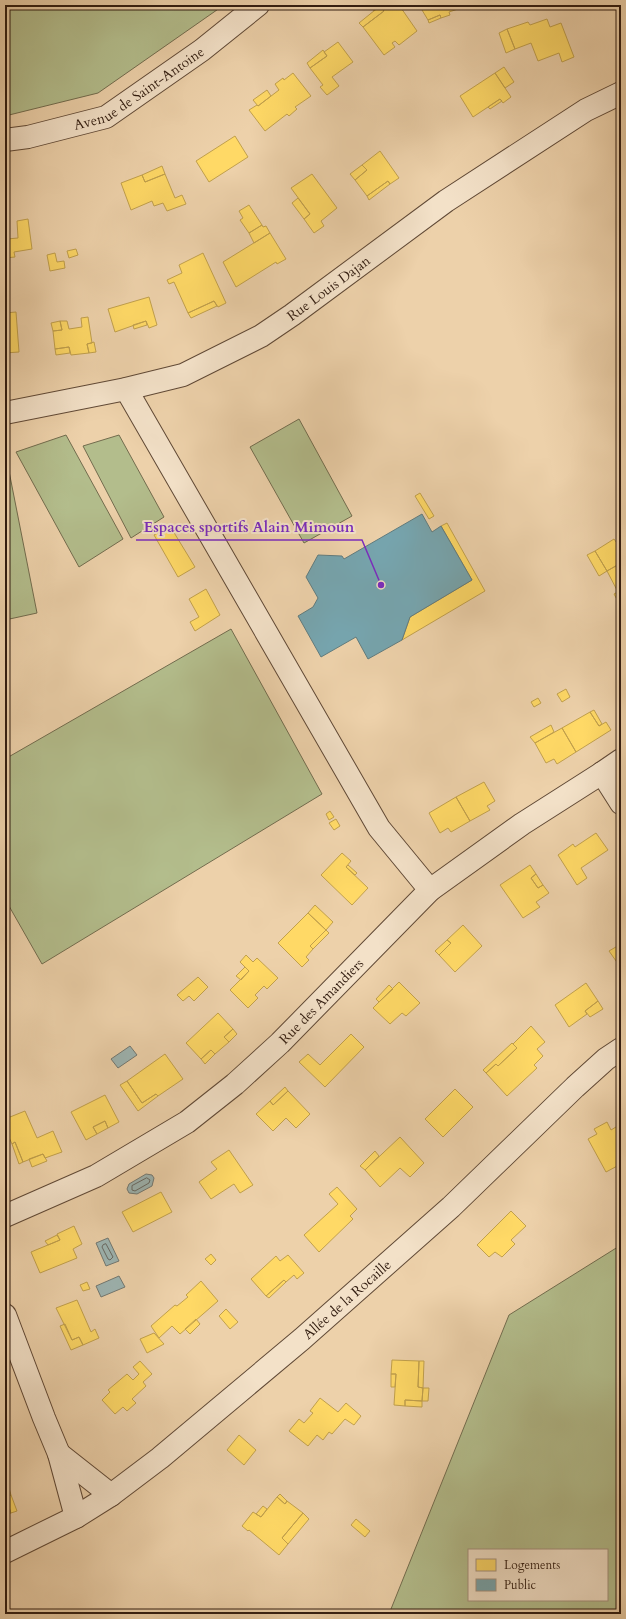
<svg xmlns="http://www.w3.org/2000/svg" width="626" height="1619" viewBox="0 0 626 1619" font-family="Cardo,serif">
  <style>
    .green { fill: #b3bd8c; stroke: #726c4e; fill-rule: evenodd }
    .water { fill: #9db5b3; stroke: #727872 }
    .homes { fill: #ffd966; stroke: #c1a04c }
    .public { fill: #76a5af; stroke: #617c7f }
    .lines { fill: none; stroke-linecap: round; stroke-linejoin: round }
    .shore { stroke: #676862; stroke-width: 1 }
    .minor-casing { stroke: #604936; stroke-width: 24 }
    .minor { stroke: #f3e1c8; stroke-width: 22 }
    .labels { text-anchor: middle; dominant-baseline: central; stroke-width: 4; stroke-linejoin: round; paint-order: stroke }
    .street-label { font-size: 14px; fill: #311c10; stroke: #f3e1c8 }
    .leader { fill: none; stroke: #7b2cbf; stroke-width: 1.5 }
    .callout-dot { fill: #7b2cbf; stroke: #f3e1c8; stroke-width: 1.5 }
    .callout-label { font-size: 15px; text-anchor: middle; font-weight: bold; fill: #7b2cbf; stroke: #f3e1c8; stroke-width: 4; stroke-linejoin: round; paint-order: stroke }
  </style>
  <rect width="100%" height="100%" fill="#edd1aa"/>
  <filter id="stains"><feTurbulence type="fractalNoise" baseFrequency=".005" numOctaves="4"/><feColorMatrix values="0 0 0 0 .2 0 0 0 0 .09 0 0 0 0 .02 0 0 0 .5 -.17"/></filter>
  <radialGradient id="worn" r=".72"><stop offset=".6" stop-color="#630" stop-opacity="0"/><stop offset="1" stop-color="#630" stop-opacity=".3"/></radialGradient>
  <path class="green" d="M5 5H224L98 93 5 116Z
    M299 419 352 516 304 543 250 447Z
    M66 435 123 539 79 567 16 452Z
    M119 435 164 517 131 538 83 446Z
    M7 461 37 613 5 620V462Z
    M231 629 322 794 42 964 5 899V759Z
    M621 1245V1614H389L509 1315ZM469 1550H607V1600H469Z"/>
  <path class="water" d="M130 1046 137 1055 118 1068 111 1059Z
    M146 1174 152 1175 154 1178 152 1186 137 1194 129 1193 127 1189 129 1184Z
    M108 1238 119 1261 106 1266 96 1243Z
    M119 1276 125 1287 101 1297 96 1286Z"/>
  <path class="homes" d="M370 5H399L417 31 399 45 395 41 392 43 395 47 384 55 363 27 384 11 380 6 374 11Z
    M419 5H470L449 12 450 15 441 18 440 15 428 20Z
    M380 6 384 11 363 27 359 23Z
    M440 15 441 18 429 23 428 20Z
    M547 19 550 27 561 23 574 57 562 62 559 53 538 61 531 43 515 49 507 29 528 22 530 25Z
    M507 29 515 49 506 53 499 33Z
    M338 42 353 62 332 77 339 86 327 95 320 87 323 85 310 68 327 56 324 52Z
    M323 50 327 56 310 68 307 63Z
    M504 67 514 82 505 88 495 73Z
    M293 73 311 96 295 107 297 109 289 116 287 114 265 131 249 110 257 105 258 106 279 90 275 84 283 78 284 80Z
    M495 73 511 97 503 103 500 99 473 117 460 96Z
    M267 90 271 96 258 106 253 100Z
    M500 99 502 101 490 109 488 107Z
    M235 136 248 157 209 182 196 161Z
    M380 151 399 178 390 184 388 181 367 196 355 180 367 170 362 165Z
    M362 165 367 170 355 180 350 174Z
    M162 166 165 174 145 182 142 175Z
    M165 174 175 198 182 195 186 204 167 211 163 203 154 206 152 201 131 210 121 183 142 175 145 182Z
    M312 174 337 208 321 221 324 226 314 233 304 219 310 214 291 188Z
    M388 181 390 184 369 200 367 196Z
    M298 198 310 214 304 219 292 203Z
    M249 205 262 225 249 233 240 220 243 218 239 211Z
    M28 219 32 249 14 252 15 257 5 258V222L7 239 18 238 17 221Z
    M262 225 263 227 266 226 270 233 254 243 249 233Z
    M270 233 286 259 277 264 276 262 236 287 223 262Z
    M76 249 78 255 69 258 67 251Z
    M55 253 57 262 64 261 65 268 50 271 47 255Z
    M203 253 226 303 218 307 214 301 188 313 174 282 169 284 167 280 182 273 179 265Z
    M149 297 157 325 149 328 146 321 115 332 108 309Z
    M214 301 217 306 191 318 188 313Z
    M16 312 19 352 5 353V313Z
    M88 317 92 343 87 344 89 353 71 355 69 347 55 349 53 331 62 330 60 321H67L69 329 82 327 81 318Z
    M60 321 62 330 53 331 51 323Z
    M146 321 147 325 134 329 133 325Z
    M94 342 96 352 89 353 87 344Z
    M69 347 70 353 56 355 55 349Z
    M420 493 434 516 429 519 415 496Z
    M447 523 485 591 402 640 410 617 472 580 441 526Z
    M170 526 195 567 178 577 154 535Z
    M614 539 619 546 621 545V563L607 571 595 551Z
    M595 551 607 571 599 576 587 555Z
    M621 563V590L618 592 607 571Z
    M206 589 220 615 195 631 190 622 199 617 189 599Z
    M621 590V607L614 594Z
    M566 689 570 697 562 702 557 694Z
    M538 698 541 703 534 707 531 702Z
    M594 710 602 724 599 726 590 712Z
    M590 712 599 726 606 722 611 730 576 752 562 728Z
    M551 725 554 732 535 743 530 737Z
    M562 728 576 752 557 764 554 759 546 763 535 743Z
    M484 782 495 801 487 806 490 810 470 821 456 797Z
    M456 797 470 821 451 832 448 828 440 833 429 813Z
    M330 811 334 817 329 820 326 814Z
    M336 819 340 826 334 830 329 823Z
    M596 833 608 850 581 868 587 878 577 885 558 855 573 844 575 847Z
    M342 853 351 861 346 867 368 888 352 905 321 875Z
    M348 865 357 873 355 875 346 867Z
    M530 865 536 874 531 878 538 888 543 885 549 893 536 902 540 907 523 918 500 885Z
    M536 874 543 885 538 888 531 878Z
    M315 905 333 922 326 930 308 913Z
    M308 913 326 930 310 946 313 949 306 957 309 960 302 967 278 943Z
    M463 925 482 946 455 972 439 955 451 943 447 940Z
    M326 930 329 933 313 949 310 946Z
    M447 940 451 943 439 955 435 951Z
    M621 944V968L609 951Z
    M246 955 253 962 257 958 278 978 267 989 264 986 255 995 258 998 248 1008 230 990 249 971 240 962Z
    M245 967 249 971 241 980 236 976Z
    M198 977 208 987 194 1001 189 996 183 1001 177 995Z
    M399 982 420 1003 406 1016 402 1013 390 1024 373 1008Z
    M586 983 598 1001 585 1011 587 1014 569 1027 555 1005Z
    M389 985 393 989 379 1002 376 999Z
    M598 1001 603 1009 590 1017 585 1011Z
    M218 1013 233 1029 224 1037 229 1042 215 1054 211 1050 201 1059 186 1043Z
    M531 1026 545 1042 537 1049 543 1056 534 1065 537 1068 507 1096 486 1073 496 1064 498 1066 517 1048 513 1044Z
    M233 1029 237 1034 229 1042 224 1037Z
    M351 1034 364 1047 325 1087 299 1062 308 1054 320 1065Z
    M512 1043 517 1048 498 1066 496 1064 486 1073 483 1070Z
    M211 1050 215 1054 205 1064 201 1059Z
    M165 1054 183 1079 158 1096 156 1094 142 1103 127 1081Z
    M127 1081 142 1103 156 1094 158 1096 138 1111 120 1085Z
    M285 1087 288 1091 273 1105 270 1101Z
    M455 1089 473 1107 443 1137 425 1119Z
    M288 1091 310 1114 296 1128 286 1118 273 1131 256 1114 270 1101 273 1105Z
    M105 1095 119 1122 108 1128 105 1121 93 1127 97 1134 86 1140 71 1112Z
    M25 1111 37 1138 53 1131 62 1152 45 1158 43 1154 23 1162 15 1142 12 1144 5 1129V1119Z
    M105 1121 108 1128 97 1134 93 1127Z
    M607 1122 611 1130 621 1124V1164L606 1172 588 1139 597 1134 594 1129Z
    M400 1137 424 1163 410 1177 400 1168 380 1187 365 1170Z
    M15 1142 23 1162 19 1164 12 1144Z
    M229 1150 253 1185 240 1193 234 1184 211 1199 199 1182 217 1169 211 1162Z
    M375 1151 379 1156 365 1170 360 1166Z
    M43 1154 47 1161 32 1167 29 1159Z
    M337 1187 357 1209 350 1216 353 1219 319 1252 304 1235 338 1204 329 1194Z
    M161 1192 172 1212 133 1232 122 1212Z
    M511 1211 526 1226 511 1240 515 1244 502 1257 495 1252 489 1257 477 1245Z
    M74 1226 82 1244 73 1249 77 1258 40 1273 31 1252 60 1240 57 1234Z
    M57 1235 60 1240 48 1245 45 1241Z
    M211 1254 216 1260 211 1265 205 1259Z
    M288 1255 304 1273 297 1279 294 1275 286 1282 284 1280 266 1296 251 1279 276 1256 280 1261Z
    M284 1280 286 1282 269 1298 266 1296Z
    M201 1281 218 1301 180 1334 172 1326 159 1338 151 1326 175 1305 177 1306 188 1297 186 1295Z
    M87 1282 90 1289 83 1291 80 1285Z
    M77 1300 91 1332 95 1329 99 1338 83 1345 79 1337 72 1340 56 1308Z
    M226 1309 238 1322 230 1329 219 1316Z
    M196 1319 200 1324 190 1334 185 1329Z
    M65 1324 72 1340 79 1337 83 1345 71 1350 60 1326Z
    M154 1333 164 1344 147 1353 140 1339Z
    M392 1360 419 1361 418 1387 423 1388 422 1401 405 1400V1406L394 1405 396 1374H391Z
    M140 1361 152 1374 143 1382 146 1386 132 1399 136 1403 127 1411 123 1407 115 1414 102 1400 110 1392 108 1390 127 1374 133 1380 139 1374 133 1367Z
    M419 1361H424L423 1388 418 1387Z
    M391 1374H396L395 1387H391Z
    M423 1388H429L428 1401H422Z
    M320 1398 338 1412 346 1403 361 1416 354 1425 345 1419 332 1434 329 1432 323 1440 317 1435 308 1446 289 1431 299 1419 304 1423 313 1413 310 1411Z
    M405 1400 422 1401V1407L405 1406Z
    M239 1435 256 1450 244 1465 227 1450Z
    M6 1478 11 1495 5 1497 11 1513 5 1516V1479Z
    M280 1494 287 1501 285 1504 277 1497Z
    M11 1495 17 1511 11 1513 5 1497Z
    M277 1497 285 1504 287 1501 303 1513 282 1538 288 1544 279 1555 249 1530 248 1531 242 1526 253 1512 261 1517Z
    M263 1506 267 1509 261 1517 256 1514Z
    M303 1513 309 1519 288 1544 282 1538Z
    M356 1519 370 1531 365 1537 351 1525Z"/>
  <path class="public" d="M422 514 432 532 441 526 472 580 410 617 402 640 368 659 356 637 321 657 298 616 313 607 318 598 306 577 318 555 342 556 344 559Z"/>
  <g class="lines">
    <path class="shore" d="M147 1178 150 1180 149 1183 135 1191 132 1190V1186Z
      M106 1244 113 1257 110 1260 108 1259 102 1247 103 1245Z"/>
    <g class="minor-casing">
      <g id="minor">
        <path id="s1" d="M5 140 28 137 106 117 202 50 258 5"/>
        <path d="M126 389 379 828 430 890"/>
        <path id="s2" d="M5 413 126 389 183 375 261 336 292 315 446 201 586 110 621 93"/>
        <path d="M602 773 621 803"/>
        <path id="s3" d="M5 1216 96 1176 187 1122 235 1084 280 1043 430 890 522 824 602 773 621 760"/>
        <path d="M5 1315 44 1418 59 1454 76 1517"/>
        <path d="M59 1454 111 1495"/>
        <path id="s4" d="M5 1552 76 1517 111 1495 160 1458 302 1339 451 1207 575 1087 606 1059 621 1049"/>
      </g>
    </g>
    <use href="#minor" class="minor"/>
  </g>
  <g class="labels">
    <g class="street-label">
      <text stroke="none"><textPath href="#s1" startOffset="146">Avenue de Saint-Antoine</textPath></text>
      <text stroke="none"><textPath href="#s2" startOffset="352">Rue Louis Dajan</textPath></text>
      <text stroke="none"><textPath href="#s3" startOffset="386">Rue des Amandiers</textPath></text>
      <text stroke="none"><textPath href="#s4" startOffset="427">Allée de la Rocaille</textPath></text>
    </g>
  </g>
  <path class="leader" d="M381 585L362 540H136"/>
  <circle class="callout-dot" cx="381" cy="585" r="4"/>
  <g class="callout-label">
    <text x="249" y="532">Espaces sportifs Alain Mimoun</text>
  </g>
  <rect width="626" height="1619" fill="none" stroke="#edd1aa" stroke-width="20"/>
  <rect x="6" y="6" width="614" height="1607" fill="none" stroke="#311c10" stroke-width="2"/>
  <rect x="10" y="10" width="606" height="1599" fill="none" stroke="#311c10"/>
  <rect x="468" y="1549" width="140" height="52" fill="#f3e1c8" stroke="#a5927e"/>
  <rect x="476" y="1559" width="20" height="12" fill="#ffd966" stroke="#a5927e"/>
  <text x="504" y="1569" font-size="12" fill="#311c10">Logements</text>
  <rect x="476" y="1579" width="20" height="12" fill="#76a5af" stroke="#a5927e"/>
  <text x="504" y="1589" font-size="12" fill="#311c10">Public</text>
  <rect width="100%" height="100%" filter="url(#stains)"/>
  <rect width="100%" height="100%" fill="url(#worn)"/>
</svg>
